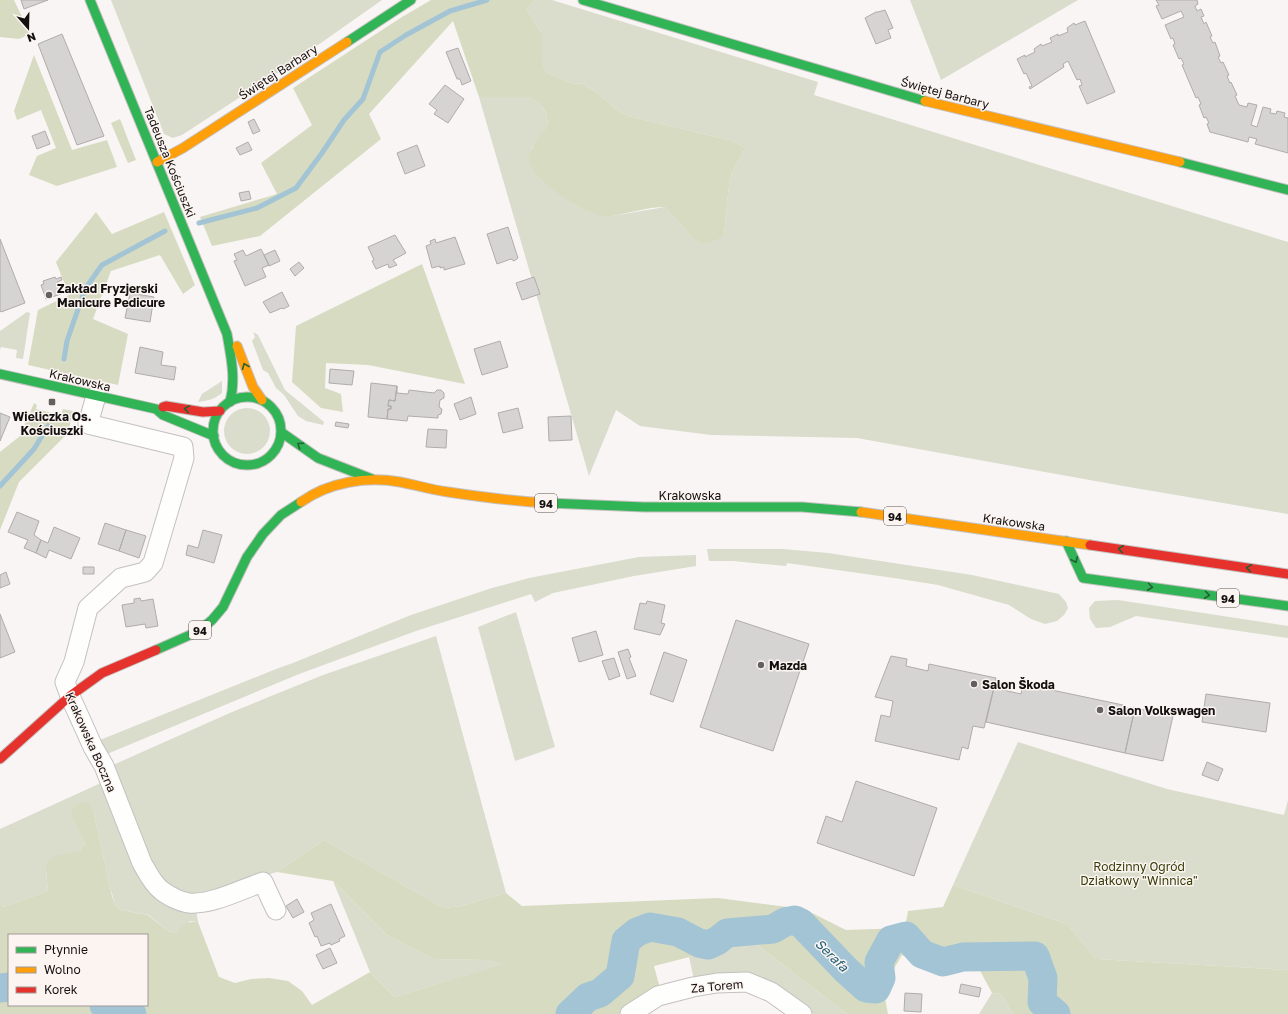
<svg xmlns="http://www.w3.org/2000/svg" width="1288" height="1014" viewBox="0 0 1288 1014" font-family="'Golos Text',sans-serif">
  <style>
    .green { fill: #dadccc }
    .forest { fill: #d7dbc1; fill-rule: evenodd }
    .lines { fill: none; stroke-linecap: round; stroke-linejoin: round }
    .stream { stroke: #a2c4d4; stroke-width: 5 }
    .river { stroke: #a2c4d4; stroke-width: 29 }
    .building { fill: #d6d4d2; stroke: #afacab }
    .street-casing { stroke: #c4c0bf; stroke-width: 21 }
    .fast-casing { stroke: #c4c0bf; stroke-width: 11 }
    .slow-casing { stroke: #c4c0bf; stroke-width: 11 }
    .jam-casing { stroke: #c4c0bf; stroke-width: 11 }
    .street { stroke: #fefefd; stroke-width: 19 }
    .fast { stroke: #30b455; stroke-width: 9 }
    .slow { stroke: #ff9f0a; stroke-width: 9 }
    .jam { stroke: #e5322d; stroke-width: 9 }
    .oneway { stroke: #226232 }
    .poi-dot { fill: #64605f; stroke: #fcf4f1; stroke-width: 1.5 }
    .labels { text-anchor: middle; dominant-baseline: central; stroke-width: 3; stroke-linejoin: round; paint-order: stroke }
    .shield { fill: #fcf4f1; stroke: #595453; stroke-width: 1 }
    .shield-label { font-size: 11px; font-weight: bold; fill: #13100f }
    .street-label { font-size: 12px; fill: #13100f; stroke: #fcf4f1 }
    .poi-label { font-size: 12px; font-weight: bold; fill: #13100f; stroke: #fcf4f1; text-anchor: start }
    .park-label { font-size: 12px; fill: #353d07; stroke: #fcf4f1 }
    .water-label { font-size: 13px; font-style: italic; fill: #1f5e77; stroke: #fcf4f1 }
  </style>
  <rect width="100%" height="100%" fill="#f9f5f4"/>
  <path class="green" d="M111 0H382L291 64 182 135 173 138 164 134Z
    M535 0H552L818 82 814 95 1288 242V514L1123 486 857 438 711 435 640 426 616 410 589 476 479 97H528L539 103 546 112 548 125 532 147 529 159 534 170 561 195 606 217 665 207 692 237 724 235 729 185 732 173 745 148 733 141 628 116 616 109 596 92 583 84 570 83 546 72 542 60V34L527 9Z
    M910 0H1078L941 80Z
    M27 312 30 313 23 359 16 358 17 350 1 347 0 350V331Z
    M253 332 258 335 285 390 324 422 323 425 306 421 298 416 284 395 276 388 268 373 263 370 252 341 255 337Z
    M222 381V393C215 399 207 401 198 402L202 394Z
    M224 431a23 23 0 1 1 46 0a23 23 0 1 1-46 0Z
    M707 549H783L828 553 972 575 1059 594 1066 602 1068 608 1064 615 1057 621 1045 624 1031 619 1009 605 938 585 894 578 787 563 786 566 733 561H709Z
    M696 555V566L634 576 553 593 535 602 531 594 416 631 299 674 107 754 100 740 276 669 293 663 411 615 492 588 529 578 639 557Z
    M1118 600 1288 626V638L1136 616 1110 627 1096 628 1090 619 1089 608 1095 601Z
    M516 612 555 747 515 761 478 627Z
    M436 636 506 893 461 906 444 908 324 840 277 872 194 896 162 885 143 848 113 765 232 712 323 675Z
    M1018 742 1167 789 1284 815 1288 800V970L1096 959 1067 924 953 885Z
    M103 782 146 879 196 909 198 922 190 921 177 933 168 931 149 915 121 910 115 904 110 887 94 814 73 819 85 844 79 851 71 853 46 871 48 891 3 907 0 902V829Z
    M333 881 387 935 433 959 485 960 504 964 395 997 370 972Z
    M729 940 756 944 847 1014H813L767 984H695L689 957 717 950Z
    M992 993 1001 994 1013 1014H979Z"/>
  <path class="forest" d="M0 0H14L30 34 19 39 0 37Z
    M431 0H535L527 9 542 34V60L546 72 570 83 583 84 596 92 616 109 628 116 733 141 745 148 732 173 729 185 724 235 714 241 702 243 692 237 665 207C649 207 633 212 617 215 613 216 609 217 605 217 585 213 532 181 529 160 528 149 542 133 548 125L546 112 539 103 528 97H479L453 21 369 114 381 139 260 236 212 246 200 217 277 194 261 163 312 125 293 88 402 17Z
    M34 55 72 150 107 140 117 167 57 186 29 175 37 156 56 148 41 110 17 120 14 111Z
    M120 119 136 160 128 163 111 123Z
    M96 212 112 234 164 212 195 285 183 294 160 255 111 271 93 319 128 334 118 385 28 365 38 310 69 295 56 262Z
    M422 264 465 384 368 365 326 363 325 388 341 394 343 412 321 408 292 382 296 326Z
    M34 403 37 405 36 409 61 415 63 409 73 411 68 433 19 482 0 530V452L20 436Z
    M88 802 94 814 112 896 115 904 121 910 148 915 168 931 177 933C183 924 187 921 198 922L219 977 235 983 251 979 269 978 288 981 302 991 312 1005 370 972 395 997 503 964 485 960 433 959 387 935 333 881 277 872 324 840 444 908 461 906 506 893 522 906 718 898 804 909 846 930 905 928 908 911 943 907 953 885 1067 924 1096 959 1288 970V1014H1013L1001 994 992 993 977 965 962 966 934 970 902 955 883 988 888 1014H847L756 944 729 940 717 950 654 966 661 992 623 1014H0V902L3 907 48 891 46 871 47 862 54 856 79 851 85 844 73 819 72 809 79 803ZM9 935H147V1005H9Z"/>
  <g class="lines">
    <path class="stream" d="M199 223 257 208 296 188 322 153 344 120 363 99 380 52 406 35 450 11 487 0
      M64 359 67 341 85 289 102 265 165 231
      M0 486 34 449 48 426"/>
    <path class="river" d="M0 988 9 987
      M104 1005 110 1011 132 1014
      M570 1014 588 997 600 993 620 976 626 941 637 932 650 927 678 932 699 943 708 945 717 941 727 933 773 929 785 922 795 920 801 923 846 970 866 988 876 989 881 978 879 962 891 940 906 936 922 954 943 962 963 957 1035 956 1043 978 1042 1002 1056 1014"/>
  </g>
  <path class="building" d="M21 0H48L24 9Z
    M1156 0H1197L1198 4 1195 6 1197 11 1201 9 1204 16 1201 17 1204 24 1206 22 1212 36 1210 37 1213 43 1215 42 1220 56 1218 57 1221 63 1223 62 1229 75 1227 76 1230 83 1231 82 1237 95 1235 96 1239 105 1247 107 1248 103 1257 105 1251 125 1257 127 1263 107 1271 109 1270 113 1276 114 1277 111 1285 113 1284 117 1288 118V153L1255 144 1257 139 1249 137 1248 142 1210 132 1207 124 1209 123 1206 117 1204 118 1199 105 1201 104 1198 97 1196 98 1182 65 1184 64 1181 58 1179 59 1173 45 1175 44 1173 38 1171 39 1165 25 1184 17 1181 11 1162 19 1156 6 1159 5Z
    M885 10 893 28 888 30 891 38 876 44 865 18 876 12H878Z
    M1085 21 1115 92 1087 104 1079 86 1082 85 1080 79 1077 80 1068 61 1063 64 1064 67 1030 89 1029 87 1032 86 1026 73 1024 74 1017 59 1025 55V57L1035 52 1034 49 1041 44 1042 46 1052 42 1050 38 1058 34V36L1068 32 1067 28 1074 23 1075 25Z
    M62 34 104 136 77 145 38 44Z
    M458 48 471 81 462 85 460 79H457L446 52Z
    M445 85 464 99 448 123 434 114 437 110 429 104Z
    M254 119 260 131 253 134 248 122Z
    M45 131 50 144 37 149 32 136Z
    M248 142 252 150 240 155 236 148Z
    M417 145 425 166 405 174 397 153Z
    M249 191 251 199 241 201 239 193Z
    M508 227 518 258 514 261 511 259 497 264 487 234Z
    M395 235 406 253 393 260 397 265 389 268 388 264 376 269 372 261 374 260 368 247Z
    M455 237 465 264 444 270V267L440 268V266L432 268 426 246 431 244 430 241 435 239 436 243Z
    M0 239 25 303 1 312 0 311Z
    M261 249 269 265 262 268 266 277 245 286 234 261 237 260 234 254 243 250 246 256Z
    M275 250 280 261 269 266 264 255Z
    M299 262 304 268 295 276 290 269Z
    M55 277 56 279 61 277 62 280 57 282 61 294 46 299 41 285 44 284 43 281Z
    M534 277 540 294 522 300 516 283Z
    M282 292 289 306 283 309 282 308 270 313 263 302Z
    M130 293 154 297 150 322 125 318Z
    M500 341 508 367 482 375 474 349Z
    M140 347 163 352 161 365 176 367 174 380 135 373Z
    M330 369 354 371 352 385 329 383Z
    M371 383 397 386 395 401 389 400 388 406H391V409H388L387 419 368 417Z
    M397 386V393L408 394 409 390 434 393 437 390H441L444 393V398L440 400 439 407 442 409 441 414 438 415V418L408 416 407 421 387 419 388 409H391V406H388L389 400 395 401Z
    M471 397 476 414 460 420 454 404Z
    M518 408 523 428 503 433 498 413Z
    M0 413 10 417 0 441Z
    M571 416 572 440 549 441 548 417Z
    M336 422 349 424 348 428 335 426Z
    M428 429 447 430 446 448 426 447Z
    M17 512 39 521 34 535 41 540 36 553 24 548 28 540 8 532Z
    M105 523 126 530 119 551 98 544Z
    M54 527 80 538 71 559 49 550 46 558 36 553 41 540 48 543Z
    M126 530 146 536 139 558 119 551Z
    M203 530 222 535 214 563 186 555 188 545 198 548Z
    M83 567H94V574H83Z
    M6 572 10 584 0 588V575Z
    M140 598 141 601 153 599 158 626 146 628 145 624 126 627 122 605 134 603V599Z
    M647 601 665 605 661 623 665 624 660 635 634 629 640 603 646 604Z
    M0 614 15 652 0 658Z
    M736 620 809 644 773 751 700 727Z
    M596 631 603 655 579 662 572 638Z
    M628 649 631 657 629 658 636 676 627 679 618 652Z
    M664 652 687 660 673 702 650 694Z
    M891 656 907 659 906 666 928 671 929 664 996 678 984 728 973 726 968 749 962 747 959 760 875 741 881 715 890 717 893 701 875 697Z
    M614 658 620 676 609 680 602 661Z
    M1023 684 1123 705V707L1133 709V707L1135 708 1125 753 986 722 994 688 1021 694Z
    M1206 694 1270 703 1266 732 1202 722Z
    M1135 708 1173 716 1163 761 1125 753Z
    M1207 762 1223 769 1218 781 1202 775Z
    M856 781 937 808 914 876 817 843 826 816 842 822Z
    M297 899 304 912 293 918 286 906Z
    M331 904 345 936 339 939 340 941 331 945 330 943 321 946 317 936 315 937 309 923 314 920 311 913Z
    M330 948 337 963 323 969 316 955Z
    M961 984 981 988 979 997 959 993Z
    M905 993 922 994 921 1012 904 1011Z"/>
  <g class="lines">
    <g class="street-casing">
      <path id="street" d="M96 396 88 424 183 447 184 458 153 563 145 572 121 578 88 608 74 662 65 682 70 696 93 747 104 766 142 863C147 872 153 884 161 890 168 896 181 902 189 903 212 905 242 889 263 882L276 910
        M630 1014 658 996 693 987 717 983 747 982 771 992 802 1014"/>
    </g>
    <g class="fast-casing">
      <path id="fast" d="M90 0 227 334C231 357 236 379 230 402
        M583 0 925 101
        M347 42 411 0
        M1180 162 1288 190
        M0 374 156 409 163 415 214 436
        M213 431a34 34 0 1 1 68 0a34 34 0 1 1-68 0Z
        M281 432 318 458 372 479
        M548 503 644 507H802L861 512
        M1066 541 1083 578 1288 606
        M156 650 199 631 212 620 223 607 247 557 263 534 281 515 301 502"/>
    </g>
    <g class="slow-casing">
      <path id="slow" d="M925 101 1180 162
        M157 162 183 148 347 42
        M237 346 253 387 262 400
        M301 502C329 482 367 476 400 482 416 485 432 490 448 492 481 497 514 501 548 503
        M861 512 1090 545"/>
    </g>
    <g class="jam-casing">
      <path id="jam" d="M163 407 166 406 203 412 220 411
        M1090 545 1288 574
        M0 759 70 696 102 673 156 650"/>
    </g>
    <use href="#street" class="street"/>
    <use href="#fast" class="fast"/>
    <use href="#slow" class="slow"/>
    <use href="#jam" class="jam"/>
  </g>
  <defs><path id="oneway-chevron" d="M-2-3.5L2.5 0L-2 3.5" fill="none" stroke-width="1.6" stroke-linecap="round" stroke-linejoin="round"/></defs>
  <g class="oneway">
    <use href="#oneway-chevron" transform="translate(245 366) rotate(-112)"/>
    <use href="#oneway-chevron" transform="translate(187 409) rotate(-171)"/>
    <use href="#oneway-chevron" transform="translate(300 445) rotate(-145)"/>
    <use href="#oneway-chevron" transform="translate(1121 549) rotate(-172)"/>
    <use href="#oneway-chevron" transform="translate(1075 560) rotate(65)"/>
    <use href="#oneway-chevron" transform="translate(1249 568) rotate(-172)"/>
    <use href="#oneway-chevron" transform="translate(1150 587) rotate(7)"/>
    <use href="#oneway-chevron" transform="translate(1207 595) rotate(8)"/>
  </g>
  <g class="poi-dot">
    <circle cx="49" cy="295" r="4"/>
    <rect x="48" y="398" width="8" height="8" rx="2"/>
    <circle cx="761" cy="665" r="4"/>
    <circle cx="974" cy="684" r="4"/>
    <circle cx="1100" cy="710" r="4"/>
  </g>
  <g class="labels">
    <g class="shield">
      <rect x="535" y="494" width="22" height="18" rx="3"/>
      <rect x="884" y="507" width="22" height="18" rx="3"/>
      <rect x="1217" y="589" width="22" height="18" rx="3"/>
      <rect x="189" y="621" width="22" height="18" rx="3"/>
    </g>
    <g class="shield-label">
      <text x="546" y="503">94</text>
      <text x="895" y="516">94</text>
      <text x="1228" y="598">94</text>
      <text x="200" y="630">94</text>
    </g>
    <g class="street-label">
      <text transform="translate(278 72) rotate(-33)">Świętej Barbary</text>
      <text transform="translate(945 93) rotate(15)">Świętej Barbary</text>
      <text transform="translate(170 162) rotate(68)">Tadeusza Kościuszki</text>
      <text transform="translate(80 380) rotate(13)">Krakowska</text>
      <text x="690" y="495">Krakowska</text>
      <text transform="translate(1014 522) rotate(8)">Krakowska</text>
      <text transform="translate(91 742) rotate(66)">Krakowska Boczna</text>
      <text transform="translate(717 986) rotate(-5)">Za Torem</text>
    </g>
    <g class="poi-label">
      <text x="57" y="288">Zakład Fryzjerski<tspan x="57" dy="14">Manicure Pedicure</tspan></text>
      <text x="52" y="416" text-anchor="middle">Wieliczka Os.<tspan x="52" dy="14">Kościuszki</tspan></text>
      <text x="769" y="665">Mazda</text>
      <text x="982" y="684">Salon Škoda</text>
      <text x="1108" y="710">Salon Volkswagen</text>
    </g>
    <g class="park-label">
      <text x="1139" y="866">Rodzinny Ogród<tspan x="1139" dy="14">Działkowy "Winnica"</tspan></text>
    </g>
    <g class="water-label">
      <text transform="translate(832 955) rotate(44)">Serafa</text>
    </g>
  </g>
  <rect x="8" y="934" width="140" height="72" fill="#fcf4f1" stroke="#9f9997"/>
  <rect x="16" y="947" width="20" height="6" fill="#30b455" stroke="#9f9997"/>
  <text x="44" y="954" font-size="12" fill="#13100f">Płynnie</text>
  <rect x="16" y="967" width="20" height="6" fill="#ff9f0a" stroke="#9f9997"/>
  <text x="44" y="974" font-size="12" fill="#13100f">Wolno</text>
  <rect x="16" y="987" width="20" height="6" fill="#e5322d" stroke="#9f9997"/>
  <text x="44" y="994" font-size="12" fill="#13100f">Korek</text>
  <g transform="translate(28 28) rotate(160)" stroke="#fcf4f1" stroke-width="3" paint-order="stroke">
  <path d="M0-3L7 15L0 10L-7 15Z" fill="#13100f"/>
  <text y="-6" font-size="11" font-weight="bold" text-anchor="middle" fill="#13100f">N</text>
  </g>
</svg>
